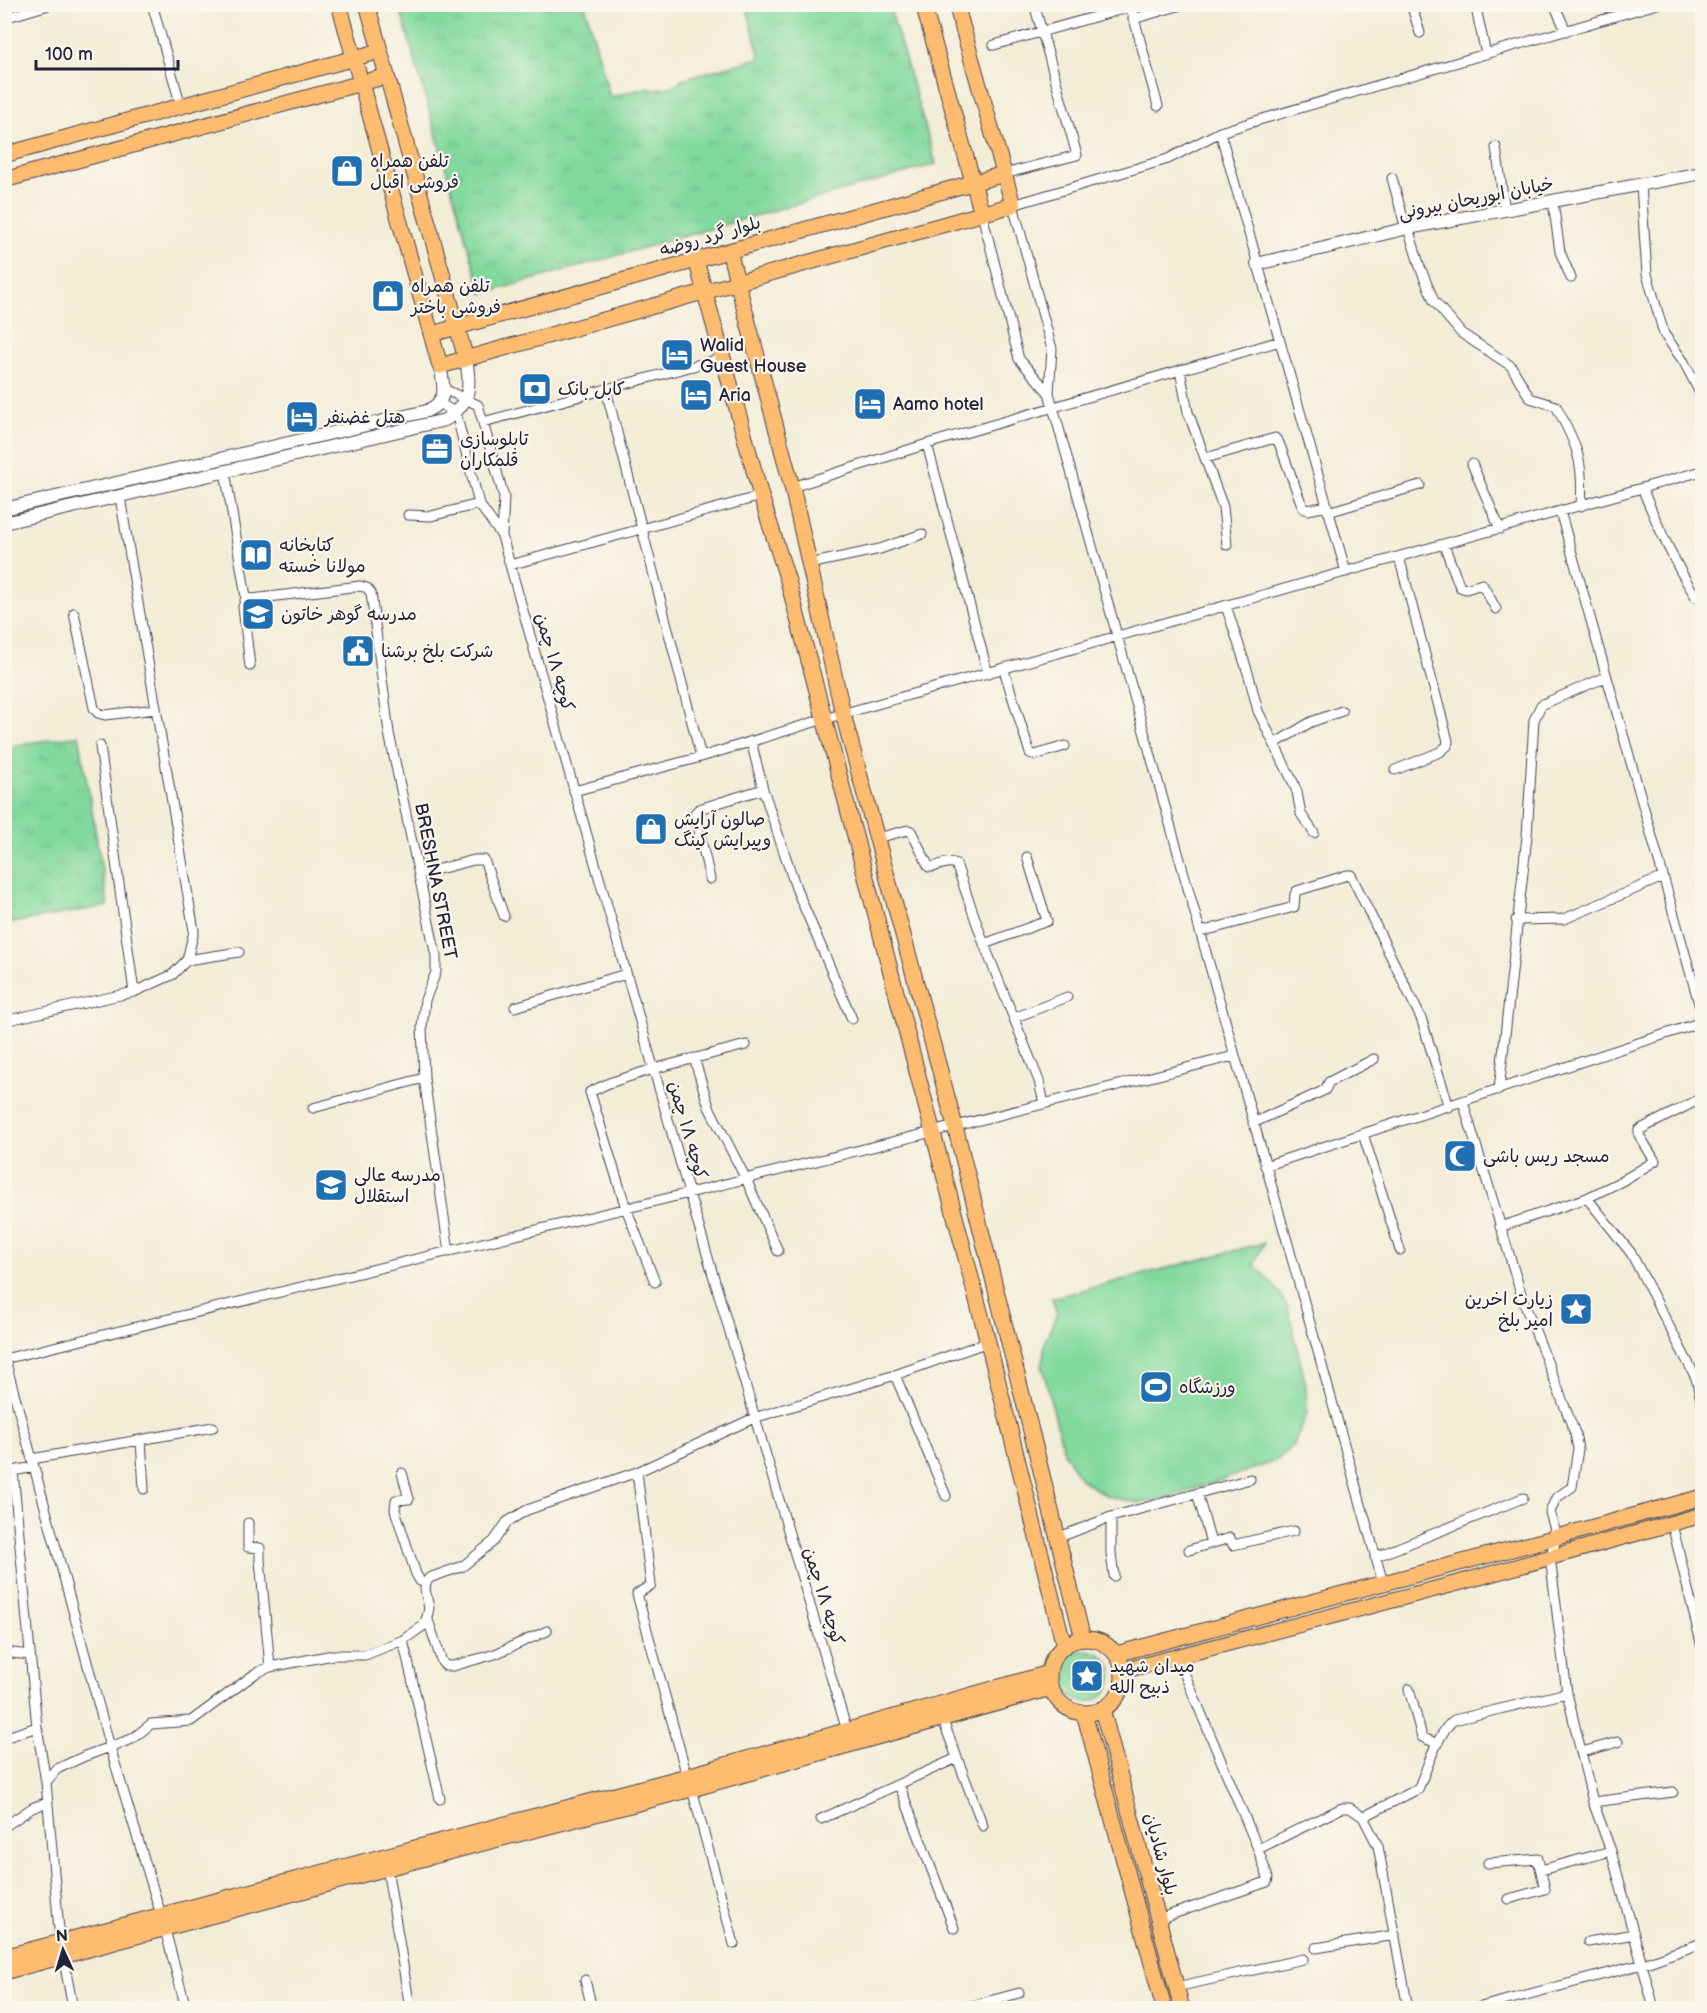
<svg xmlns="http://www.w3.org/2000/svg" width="1707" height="2013" font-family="'Balsamiq Sans','Playpen Sans Arabic',sans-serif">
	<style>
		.grass { fill: url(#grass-dots); stroke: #527e6c; stroke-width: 1.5 }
		.park { fill: url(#park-tufts); stroke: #527e6c; stroke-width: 1.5 }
		.pitch { fill: #82d99d; stroke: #527e6c; stroke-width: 1.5 }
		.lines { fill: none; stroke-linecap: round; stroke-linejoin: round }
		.minor-casing { stroke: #414052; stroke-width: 11 }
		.tertiary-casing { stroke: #414052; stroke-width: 14 }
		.primary-casing { stroke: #414052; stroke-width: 17 }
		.trunk-casing { stroke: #414052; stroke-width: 17 }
		.minor { stroke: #fff; stroke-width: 9 }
		.tertiary { stroke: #fff; stroke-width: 12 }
		.primary { stroke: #fdbc6f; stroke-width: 15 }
		.trunk { stroke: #fdbc6f; stroke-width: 15 }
		.labels { text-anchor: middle; stroke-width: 4.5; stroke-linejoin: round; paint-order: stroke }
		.poi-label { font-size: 18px; fill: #22223b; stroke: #fbf7ec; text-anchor: start }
		.street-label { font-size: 18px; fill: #22223b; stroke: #fbf7ec }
	</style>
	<defs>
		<pattern id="grass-dots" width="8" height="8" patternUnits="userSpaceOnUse" patternTransform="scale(1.5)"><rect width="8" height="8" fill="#82d99d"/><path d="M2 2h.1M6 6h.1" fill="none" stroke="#70ba88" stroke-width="1.8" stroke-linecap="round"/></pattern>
		<pattern id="park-tufts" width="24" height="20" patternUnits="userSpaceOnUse" patternTransform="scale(1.5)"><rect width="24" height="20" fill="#82d99d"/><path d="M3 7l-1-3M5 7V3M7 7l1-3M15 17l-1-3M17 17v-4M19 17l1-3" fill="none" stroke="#70ba88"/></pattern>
	</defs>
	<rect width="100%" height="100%" fill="#fbf7ec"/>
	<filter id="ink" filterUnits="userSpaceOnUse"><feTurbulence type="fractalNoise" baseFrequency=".0167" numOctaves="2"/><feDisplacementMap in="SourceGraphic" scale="12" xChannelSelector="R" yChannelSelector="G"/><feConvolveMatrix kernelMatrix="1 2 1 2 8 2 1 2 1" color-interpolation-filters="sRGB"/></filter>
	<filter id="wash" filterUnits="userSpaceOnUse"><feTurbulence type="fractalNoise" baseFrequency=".008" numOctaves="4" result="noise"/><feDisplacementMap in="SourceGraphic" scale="24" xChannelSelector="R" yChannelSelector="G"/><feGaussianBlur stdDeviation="1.35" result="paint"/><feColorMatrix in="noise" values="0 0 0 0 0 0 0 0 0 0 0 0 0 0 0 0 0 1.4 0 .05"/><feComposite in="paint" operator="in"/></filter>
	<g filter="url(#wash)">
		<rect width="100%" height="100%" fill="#f3edd7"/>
		<path class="grass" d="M1060 1676a26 26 0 1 1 52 0a26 26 0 1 1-52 0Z"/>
		<path class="park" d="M399 5H585L610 97 650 87 651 91 661 88V90L682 82 681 79 760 58 746 5H889L936 164 482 294Z
			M79 735 108 906 5 924V747Z"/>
		<path class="pitch" d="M1264 1243 1254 1264 1280 1293 1288 1308 1306 1386 1307 1412 1294 1445 1276 1461 1171 1497 1139 1503 1107 1496 1080 1479 1064 1453 1042 1365 1045 1341 1057 1314 1052 1298Z"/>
	</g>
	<g filter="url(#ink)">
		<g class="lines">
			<g class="minor-casing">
				<path id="minor" d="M152 4 181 106
					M1130 4 1158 106
					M1411 4 1420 33
					M1475 4 1486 54
					M1554 4 1566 31
					M4 18 52 4
					M1133 19 1185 4
					M994 45 1130 7
					M1220 132 1346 572
					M1496 147 1505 211
					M1004 174 1077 155 1034 4
					M1392 178 1406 229
					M1641 185 1647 274 1664 334 1684 362 1700 393
					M1553 202 1560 252 1571 278
					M982 214 1019 359 1049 393
					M1408 228 1420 267 1434 301 1461 333 1511 366 1530 398 1556 406C1577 445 1584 461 1581 506
					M1180 370 1188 412 1223 507 1227 545
					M444 389 478 405 504 497 502 536 510 565 689 1193 847 1731
					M606 390 701 757
					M439 403 456 413 479 504 502 536
					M483 422 723 358
					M927 444 988 674
					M1206 458 1275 438 1279 443 1303 508 1308 510 1327 506
					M1472 464 1500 529
					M225 471 246 597 243 607 250 666
					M792 487 927 444 1280 341
					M1642 488C1658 526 1674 563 1696 597L1702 594
					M120 497 194 931 187 960
					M1560 511 1702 1014
					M1328 512 1420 485
					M408 515 431 516 479 504
					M1444 545 1460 587 1466 589 1482 584 1496 609
					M809 564 880 549 922 534
					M510 565 761 496
					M246 597 252 599 360 586 367 588 371 593 389 733 436 956V972L425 1000 422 1027 424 1078 449 1252
					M1226 606 1249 676 1258 711 1293 782 1297 792 1301 814 1314 833
					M74 613 94 708 98 713 105 715 156 709
					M1004 670 1030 753 1035 755 1065 746
					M751 741 763 789 796 888 852 1019
					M1274 744 1311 722 1342 711
					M100 746 134 992
					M1395 770 1440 752 1447 746 1448 741 1399 557
					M574 791 701 757 824 719 1702 471
					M877 838 908 830 911 831 929 867C938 868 946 859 956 864L984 944 1039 1081 1044 1104
					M420 874 474 860H484L504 916
					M710 879 695 813 699 809 763 789
					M1516 920 1564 919 1663 877
					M1200 932 1294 907 1295 894 1297 891 1347 875H1351L1421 1018 1449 1107
					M984 944 1047 921 1027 857
					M515 1007 626 974
					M1014 1018 1067 997
					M4 1021 134 992 172 975 187 960 239 952
					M694 1058 709 1107 746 1179 778 1251
					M1499 1090 1527 836 1534 720 1541 705 1606 677
					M1463 1102 1523 1300 1575 1433 1578 1449 1572 1487 1556 1498 1550 1512 1557 1537 1550 1557 1567 1693 1593 1802 1611 1851 1654 2008
					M313 1108 424 1078
					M1253 1123 1325 1090 1329 1082 1374 1059
					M1363 1134 1400 1250
					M1265 1166 1702 1022
					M1587 1198 1622 1181 1655 1161 1639 1135V1130L1702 1098
					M1500 1227 1587 1198 1631 1253 1696 1378 1702 1404
					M655 1282 626 1208 590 1092 609 1083 653 1069 746 1045
					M4 1356 110 1747 161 1915 186 2008
					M4 1359 689 1193 1234 1056
					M895 1375 946 1496
					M141 1440 144 1489
					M32 1459 213 1427
					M34 1467 13 1471 37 1727 46 1782 60 1941 73 2008
					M637 1472 651 1585 637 1594 687 1776
					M402 1473 409 1499 396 1500 395 1510 416 1574 420 1581 426 1583
					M1197 1493 1211 1543
					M1111 1517V1554L1114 1576
					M248 1523V1547L260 1548V1560L270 1667
					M1672 1524 1702 1647
					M1057 1538 1111 1517 1250 1479
					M1189 1550 1230 1538 1233 1545 1294 1531
					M1375 1557 1523 1498
					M1383 1583 1049 393 1052 349 1013 205 1168 159 1220 132 1259 120 1657 4
					M427 1617 442 1662 446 1666H453L495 1654 547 1631
					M403 1640 440 1799
					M4 1652 30 1655
					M1178 1658 1258 1849 1342 1808H1350L1363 1817 1378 1846 1408 2008
					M1409 1689 1422 1737 1438 1744
					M942 1718 983 1826
					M4 1738 37 1727
					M1582 1752 1618 1742
					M46 1782 57 1769 85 1756 132 1739 151 1724 191 1721 256 1673 270 1667 333 1655H365L403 1640 423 1626 427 1617 429 1608 425 1589 426 1583 429 1578 463 1566 494 1541 507 1522 527 1510 637 1472 754 1418 895 1375 988 1342
					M899 1784 954 1928
					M692 1789 734 1944
					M1593 1802 1673 1792
					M1363 1817 1418 1789C1426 1772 1438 1731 1454 1720L1567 1693
					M821 1819 957 1758
					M4 1827 32 1808 48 1802
					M1488 1863 1538 1859 1545 1889 1509 1899
					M387 1868 410 2008
					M1541 1870 1611 1851
					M1158 1919 1267 1882 1268 1878 1258 1849
					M1588 1942 1634 1934
					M1316 1948 1395 1935
					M585 1980 592 2008
					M1176 1987 1303 1959
					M964 2008 1019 1993
					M1477 2008 1643 1964 1702 1943"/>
			</g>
			<g class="tertiary-casing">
				<path id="tertiary" d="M1257 264 1408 228 1702 173
					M4 509 427 411C449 400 444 387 440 366
					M4 523 445 420C471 403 471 387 466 359"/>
			</g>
			<g class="primary-casing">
				<path id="primary" d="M339 4 440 366 1013 205 956 4
					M367 4 466 359
					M923 4 982 214
					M4 155 380 51
					M4 180 387 76
					M729 251 792 487 843 714 955 1126 1083 1639
					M696 260 761 496 788 581 988 1342 1064 1646
					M432 334 1004 174
					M1102 1709 1182 2008
					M1084 1713 1164 2008"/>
			</g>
			<g class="trunk-casing">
				<path id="trunk" d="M1049 1676a37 37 0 1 1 74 0a37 37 0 1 1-74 0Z
					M1116 1654 1557 1537 1702 1497
					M1122 1671 1458 1583 1702 1515
					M4 1957 687 1776 1049 1673
					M4 1972 387 1868 692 1789 1051 1688"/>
			</g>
			<use href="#minor" class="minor"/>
			<use href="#tertiary" class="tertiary"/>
			<use href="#primary" class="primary"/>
			<use href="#trunk" class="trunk"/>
		</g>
	</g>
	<defs>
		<g id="shop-square" transform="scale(1.725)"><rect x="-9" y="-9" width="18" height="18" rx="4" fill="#1f6fb2" stroke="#fbf7ec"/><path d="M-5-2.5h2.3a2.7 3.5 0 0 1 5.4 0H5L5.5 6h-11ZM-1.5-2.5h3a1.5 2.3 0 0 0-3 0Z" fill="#fff"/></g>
		<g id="hotel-square" transform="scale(1.725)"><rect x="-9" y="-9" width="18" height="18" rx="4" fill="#1f6fb2" stroke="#fbf7ec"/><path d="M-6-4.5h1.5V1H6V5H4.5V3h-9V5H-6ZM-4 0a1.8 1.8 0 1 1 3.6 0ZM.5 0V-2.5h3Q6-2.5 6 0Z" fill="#fff"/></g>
		<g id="bank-square" transform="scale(1.725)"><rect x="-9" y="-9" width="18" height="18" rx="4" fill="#1f6fb2" stroke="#fbf7ec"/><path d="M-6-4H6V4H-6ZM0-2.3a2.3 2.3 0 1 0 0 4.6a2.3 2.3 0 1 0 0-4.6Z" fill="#fff"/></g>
		<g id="office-square" transform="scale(1.725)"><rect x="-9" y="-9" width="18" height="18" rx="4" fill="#1f6fb2" stroke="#fbf7ec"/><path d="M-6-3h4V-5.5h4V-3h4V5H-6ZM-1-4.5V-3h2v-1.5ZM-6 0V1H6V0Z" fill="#fff"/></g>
		<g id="library-square" transform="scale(1.725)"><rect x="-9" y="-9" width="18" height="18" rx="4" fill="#1f6fb2" stroke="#fbf7ec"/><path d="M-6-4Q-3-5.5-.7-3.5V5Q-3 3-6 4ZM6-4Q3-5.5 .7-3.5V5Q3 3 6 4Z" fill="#fff"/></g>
		<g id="school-square" transform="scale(1.725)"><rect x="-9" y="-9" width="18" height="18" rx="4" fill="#1f6fb2" stroke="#fbf7ec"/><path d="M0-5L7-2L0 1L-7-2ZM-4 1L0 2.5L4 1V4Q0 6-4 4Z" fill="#fff"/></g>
		<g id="civic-square" transform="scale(1.725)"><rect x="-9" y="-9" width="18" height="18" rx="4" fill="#1f6fb2" stroke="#fbf7ec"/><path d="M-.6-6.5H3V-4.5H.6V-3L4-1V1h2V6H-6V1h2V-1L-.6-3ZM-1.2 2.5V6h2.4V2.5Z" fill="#fff"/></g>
		<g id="mosque-square" transform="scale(1.725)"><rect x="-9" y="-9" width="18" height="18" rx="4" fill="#1f6fb2" stroke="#fbf7ec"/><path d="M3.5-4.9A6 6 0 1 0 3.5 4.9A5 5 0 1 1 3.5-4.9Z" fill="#fff"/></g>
		<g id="sight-square" transform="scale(1.725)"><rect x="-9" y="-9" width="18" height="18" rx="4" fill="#1f6fb2" stroke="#fbf7ec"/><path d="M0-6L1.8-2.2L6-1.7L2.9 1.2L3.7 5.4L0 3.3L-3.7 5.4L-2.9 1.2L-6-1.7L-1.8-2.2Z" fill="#fff"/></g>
		<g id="stadium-square" transform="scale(1.725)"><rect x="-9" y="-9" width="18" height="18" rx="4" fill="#1f6fb2" stroke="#fbf7ec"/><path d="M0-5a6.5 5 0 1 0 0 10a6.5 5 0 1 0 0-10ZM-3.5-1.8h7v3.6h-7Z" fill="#fff"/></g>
	</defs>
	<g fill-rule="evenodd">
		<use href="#shop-square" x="347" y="171"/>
		<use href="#shop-square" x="388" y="296"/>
		<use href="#hotel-square" x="677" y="355"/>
		<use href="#bank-square" x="535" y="389"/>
		<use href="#hotel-square" x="696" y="395"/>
		<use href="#hotel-square" x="870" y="404"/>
		<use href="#hotel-square" x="302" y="417"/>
		<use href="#office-square" x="437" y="449"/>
		<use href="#library-square" x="256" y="555"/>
		<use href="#school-square" x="258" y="614"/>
		<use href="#civic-square" x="358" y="651"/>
		<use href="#shop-square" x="651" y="829"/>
		<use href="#mosque-square" x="1460" y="1156"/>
		<use href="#school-square" x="331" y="1185"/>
		<use href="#sight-square" x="1576" y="1309"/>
		<use href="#stadium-square" x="1156" y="1387"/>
		<use href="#sight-square" x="1087" y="1676"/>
	</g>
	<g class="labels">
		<g class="poi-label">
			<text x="370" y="167">تلفن همراه<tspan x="370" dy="21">فروشی اقبال</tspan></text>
			<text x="411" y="292">تلفن همراه<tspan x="411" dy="21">فروشی باختر</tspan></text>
			<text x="700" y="351">Walid<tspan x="700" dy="21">Guest House</tspan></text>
			<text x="558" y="395">کابل بانک</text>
			<text x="719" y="401">Aria</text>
			<text x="893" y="410">Aamo hotel</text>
			<text x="325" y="423">هتل غضنفر</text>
			<text x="460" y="445">تابلوسازی<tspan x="460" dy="21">قلمکاران</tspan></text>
			<text x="279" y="551">کتابخانه<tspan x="279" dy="21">مولانا خسته</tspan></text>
			<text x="281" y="620">مدرسه گوهر خاتون</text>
			<text x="381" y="657">شرکت بلخ برشنا</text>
			<text x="674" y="825">صالون آرایش<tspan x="674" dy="21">وپیرایش کینگ</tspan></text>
			<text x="1483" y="1162">مسجد ریس باشی</text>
			<text x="354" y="1181">مدرسه عالی<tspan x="354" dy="21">استقلال</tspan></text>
			<text x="1553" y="1305" text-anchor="end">زیارت اخرین<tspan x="1553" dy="21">امیر بلخ</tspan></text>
			<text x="1179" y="1393">ورزشگاه</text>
			<text x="1110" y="1672">میدان شهید<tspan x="1110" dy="21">ذبیح الله</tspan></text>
		</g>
		<g class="street-label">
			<text transform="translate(1476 198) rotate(-11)" y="6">خیابان ابوریحان بیرونی</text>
			<text transform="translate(710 236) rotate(-16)" y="6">بلوار گرد روضه</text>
			<text transform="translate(555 662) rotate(74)" y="6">كوچه ١٨ چمن</text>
			<text transform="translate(436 881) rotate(79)" y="6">BRESHNA STREET</text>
			<text transform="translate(688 1130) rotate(74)" y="6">كوچه ١٨ چمن</text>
			<text transform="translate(824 1596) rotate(73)" y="6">كوچه ١٨ چمن</text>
			<text transform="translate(1161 1854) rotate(75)" y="6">بلوار شادیان</text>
		</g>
	</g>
	<rect width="1707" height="2013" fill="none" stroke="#fbf7ec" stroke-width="24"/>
	<g transform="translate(63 1950) rotate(356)" stroke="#fbf7ec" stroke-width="4.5" paint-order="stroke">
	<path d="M0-4.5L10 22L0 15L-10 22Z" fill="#22223b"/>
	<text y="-9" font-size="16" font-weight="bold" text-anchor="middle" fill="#22223b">N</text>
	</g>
	<path d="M36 60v9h142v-9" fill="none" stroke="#22223b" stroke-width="3"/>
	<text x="45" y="60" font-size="18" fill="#22223b" stroke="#fbf7ec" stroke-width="4.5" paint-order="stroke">100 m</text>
</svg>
